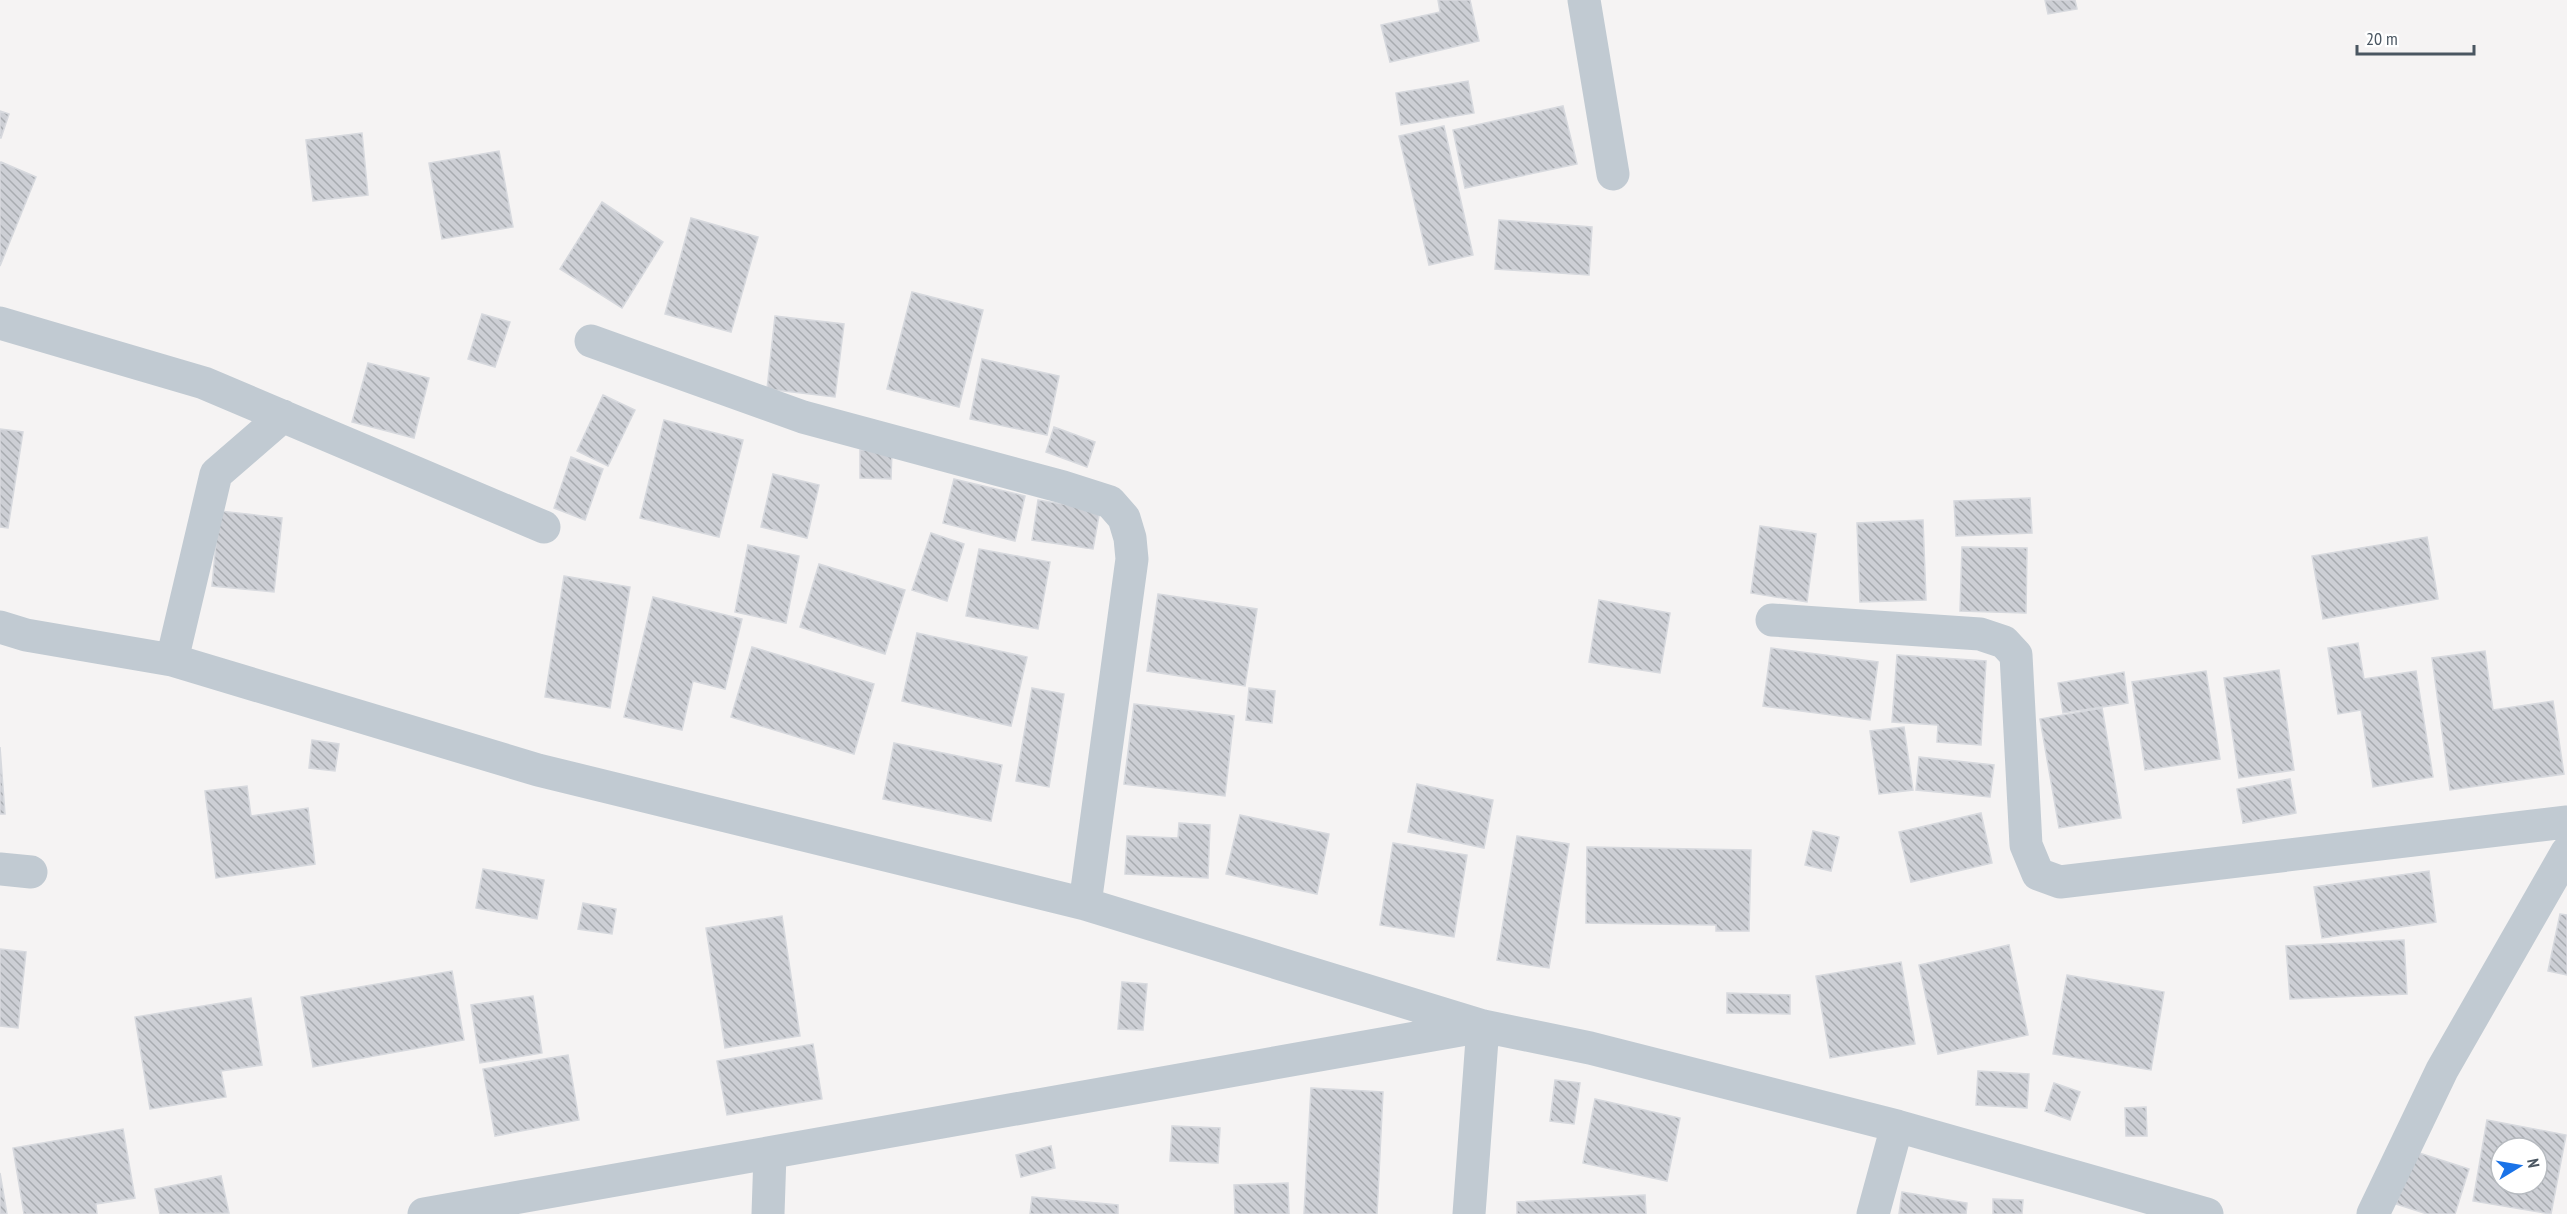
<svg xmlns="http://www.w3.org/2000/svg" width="2567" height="1214" font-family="'PT Sans Narrow',sans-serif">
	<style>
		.building { fill: url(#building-back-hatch); stroke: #d7d9de; stroke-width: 1.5; fill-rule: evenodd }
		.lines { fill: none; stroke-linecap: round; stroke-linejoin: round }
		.minor { stroke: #c1cad2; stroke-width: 33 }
	</style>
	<defs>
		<pattern id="building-back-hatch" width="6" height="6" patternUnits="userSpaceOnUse" patternTransform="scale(1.5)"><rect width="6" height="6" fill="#cdcfd5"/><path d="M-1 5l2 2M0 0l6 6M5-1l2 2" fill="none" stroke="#a8abb0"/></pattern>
	</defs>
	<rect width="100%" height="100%" fill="#f5f3f3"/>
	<path class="building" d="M1438 0H1470L1479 41 1390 62 1381 25 1440 12Z
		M2045 0H2075L2077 9 2048 14Z
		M1468 81 1474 113 1401 125 1396 93Z
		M1563 106 1577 164 1465 188 1453 130Z
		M0 111 9 114 1 138H0Z
		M1444 126 1473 255 1429 265 1399 136Z
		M362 133 368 195 313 201 306 140Z
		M499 151 513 227 442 239 429 163Z
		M1 162 36 177 0 266V164Z
		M602 202 663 242 622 308 560 269Z
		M691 218 758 237 731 332 665 314Z
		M1499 220 1592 227 1589 275 1495 269Z
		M912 292 983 310 959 407 887 389Z
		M482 314 510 322 495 367 468 359Z
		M775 316 844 324 835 397 767 389Z
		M982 359 1059 376 1047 435 970 419Z
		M368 363 429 378 414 438 352 422Z
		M603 395 635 410 608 466 577 451Z
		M664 420 743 440 719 537 640 518Z
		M1054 427 1095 442 1087 467 1046 452Z
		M0 429 23 432 8 528 0 527Z
		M860 450H892L891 479 860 478Z
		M571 457 603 469 585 520 554 508Z
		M773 474 819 485 807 538 761 527Z
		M954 479 1025 496 1015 541 943 523Z
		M2030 498 2032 533 1956 536 1954 501Z
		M1038 500 1100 510 1093 549 1032 540Z
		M219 511 282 518 274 592 212 586Z
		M1923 520 1926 600 1860 602 1857 523Z
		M1760 526 1816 534 1807 602 1751 593Z
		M931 533 964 544 947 601 912 590Z
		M2427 537 2438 599 2323 619 2312 556Z
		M748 545 799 556 786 623 735 612Z
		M1962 547 2027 548 2026 613 1960 611Z
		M979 549 1050 562 1038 629 966 616Z
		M819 564 905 590 885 654 800 627Z
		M564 576 630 587 610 708 545 697Z
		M1158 594 1257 609 1245 686 1147 671Z
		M653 597 742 619 725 689 693 681 682 730 624 717Z
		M1599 600 1670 613 1660 673 1589 662Z
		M917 633 1027 657 1011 726 902 701Z
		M2358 643 2364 679 2416 671 2433 777 2373 787 2361 710 2338 714 2328 648Z
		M752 647 874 684 854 754 731 717Z
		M1771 648 1878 662 1870 720 1763 706Z
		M2485 651 2493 710 2553 701 2564 774 2450 790 2432 658Z
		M1897 655 1986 661 1981 745 1937 742 1938 725 1892 722Z
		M2279 670 2294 770 2239 778 2224 678Z
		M2206 671 2220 759 2145 770 2132 682Z
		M2124 672 2128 703 2063 713 2058 683Z
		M1032 688 1064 694 1049 787 1016 781Z
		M1249 688 1275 691 1272 723 1246 720Z
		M1134 704 1234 716 1225 796 1124 784Z
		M2102 708 2121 818 2059 828 2040 719Z
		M1904 727 1913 790 1879 794 1870 731Z
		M312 740 339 744 335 771 309 768Z
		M894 743 1002 765 991 821 883 799Z
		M0 747 5 814H0Z
		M1919 757 1994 765 1990 797 1916 790Z
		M2290 779 2296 813 2243 823 2237 789Z
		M1417 784 1493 800 1484 848 1408 832Z
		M247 786 251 816 308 808 315 864 216 878 205 791Z
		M1981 813 1992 863 1911 882 1899 832Z
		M1240 815 1329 834 1317 894 1226 874Z
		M1179 823 1210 825 1208 878 1125 874 1127 836 1178 838Z
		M1813 831 1839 837 1831 871 1805 865Z
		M1517 836 1569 844 1549 968 1497 960Z
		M1393 843 1467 855 1454 937 1380 925Z
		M1587 847 1751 850 1749 931H1716V925L1586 923Z
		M483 869 544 880 537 919 476 908Z
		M2429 871 2436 922 2322 938 2314 887Z
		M583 903 616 909 612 934 578 929Z
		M2560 914 2567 915V975L2548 971Z
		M782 916 800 1036 725 1048 706 928Z
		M2404 940 2407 994 2290 999 2286 946Z
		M2009 945 2028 1035 1938 1054 1919 965Z
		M0 949 26 952 18 1028 0 1026Z
		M1901 962 1915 1044 1830 1058 1816 976Z
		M452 971 464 1040 313 1067 301 997Z
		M2067 975 2164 992 2151 1070 2053 1054Z
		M1122 982 1147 984 1143 1030 1118 1029Z
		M1727 993 1790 995V1014L1727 1013Z
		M533 996 542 1053 480 1063 471 1005Z
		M251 998 262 1065 221 1071 226 1097 150 1109 135 1017Z
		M813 1044 822 1099 727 1115 717 1061Z
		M568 1055 579 1120 495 1136 483 1069Z
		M1978 1071 2029 1074 2027 1108 1976 1105Z
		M1555 1080 1580 1083 1574 1124 1550 1121Z
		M2054 1083 2080 1092 2070 1120 2045 1111Z
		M1311 1088 1383 1092 1377 1214H1304Z
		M1595 1099 1680 1118 1667 1181 1583 1163Z
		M2146 1107 2147 1136H2126L2125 1108Z
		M2487 1120 2566 1135 2551 1214 2473 1201ZM2501 1148H2537V1184H2501Z
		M1172 1126 1220 1128 1218 1163 1170 1161Z
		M123 1129 135 1198 96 1204 97 1214H24L13 1148Z
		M1051 1146 1055 1168 1021 1177 1016 1155Z
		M2413 1151 2469 1169 2455 1214H2427L2396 1204Z
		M0 1173 7 1214H0Z
		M221 1176 229 1213 160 1214 155 1189Z
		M1288 1183 1289 1214H1235L1234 1185Z
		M1902 1192 1967 1203 1966 1214H1899Z
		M1645 1195 1646 1214H1517V1202Z
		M1032 1197 1118 1205V1214H1030Z
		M1993 1199 2023 1200 2022 1214H1993Z"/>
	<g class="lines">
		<path class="minor" d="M1584 0 1613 174
			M0 323 204 383 544 527
			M591 341 803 417 1063 487 1110 502 1124 518 1130 538 1132 559 1085 904
			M1772 620 1980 634 2004 642 2016 655 2026 845 2038 874 2060 882 2567 822
			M0 627 26 635 172 660 538 770 1085 904 1483 1026 1590 1048 1897 1126 2207 1214
			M172 660 216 474 283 416
			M0 869 31 872
			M424 1214 1483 1026 1469 1214
			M768 1214 770 1154
			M1873 1214 1897 1126
			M2373 1214 2442 1070 2567 852"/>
	</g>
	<g transform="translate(2519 1166) rotate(79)"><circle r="28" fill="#ffffff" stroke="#b7bbc0" stroke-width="1.5"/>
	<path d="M0-4.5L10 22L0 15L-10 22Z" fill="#1a73e8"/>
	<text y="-9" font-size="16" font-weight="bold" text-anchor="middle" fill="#4a5661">N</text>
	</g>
	<path d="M2357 45v9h117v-9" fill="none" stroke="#4a5661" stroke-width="3"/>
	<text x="2366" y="45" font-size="18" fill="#4a5661" stroke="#ffffff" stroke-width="4.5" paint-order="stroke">20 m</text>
</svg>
